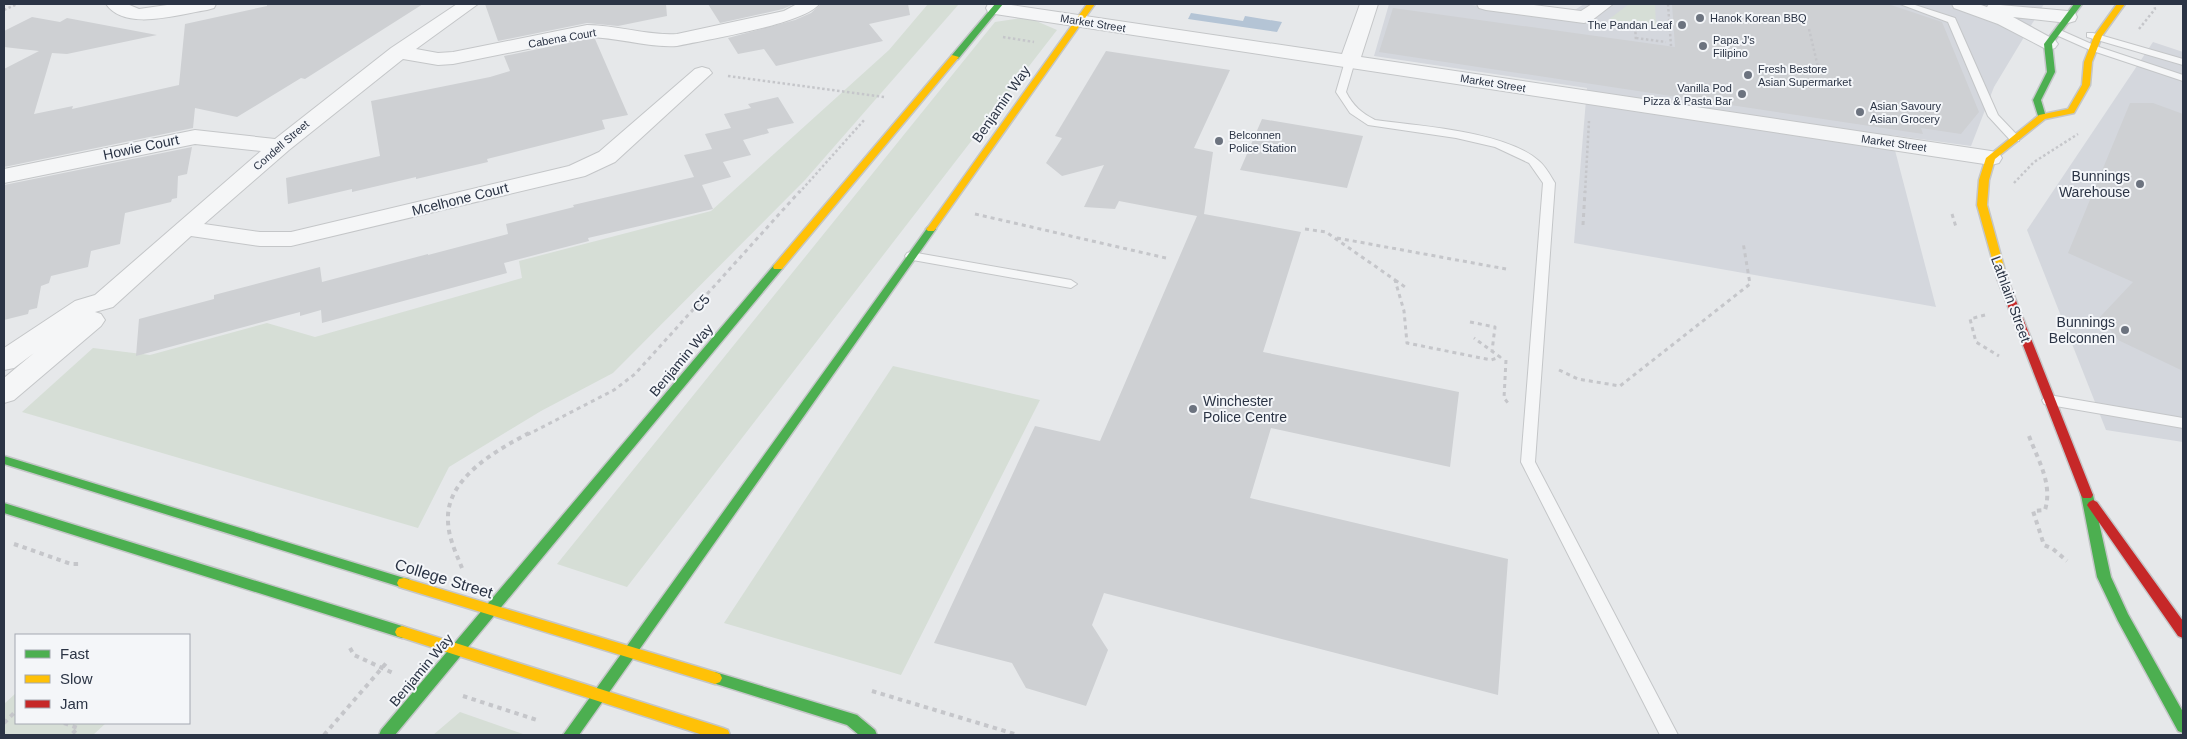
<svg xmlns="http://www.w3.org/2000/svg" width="2187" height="739" font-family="Arial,sans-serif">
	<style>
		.built { fill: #d4d7dd }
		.green { fill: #d6ded6 }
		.water { fill: #b4c4d5 }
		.building { fill: #ced0d3 }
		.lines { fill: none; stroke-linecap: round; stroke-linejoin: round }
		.lane-casing { stroke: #c4c6c8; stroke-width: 2 }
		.street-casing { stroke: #c4c6c8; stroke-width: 2 }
		.fast-casing { stroke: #c4c6c8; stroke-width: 3 }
		.slow-casing { stroke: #c4c6c8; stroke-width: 3 }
		.jam-casing { stroke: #c4c6c8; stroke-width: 3 }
		.path-far2 { stroke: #c5c6ca; stroke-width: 2.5; stroke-dasharray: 2.5 2.5; stroke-linecap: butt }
		.path-far1 { stroke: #c5c6ca; stroke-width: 3; stroke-dasharray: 4 4; stroke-linecap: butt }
		.path { stroke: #c5c6ca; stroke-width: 4; stroke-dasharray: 4.5 4.5; stroke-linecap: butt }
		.lane { fill: #f5f6f7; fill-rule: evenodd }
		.street { fill: #f5f6f7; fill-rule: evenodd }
		.fast { fill: #4caf50; fill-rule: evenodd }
		.slow { fill: #ffc107; fill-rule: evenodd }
		.jam { fill: #c62828; fill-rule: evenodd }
		.poi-dot { fill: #6c737f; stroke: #f4f6f9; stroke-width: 2 }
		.labels { text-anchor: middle; stroke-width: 4; stroke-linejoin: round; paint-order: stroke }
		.far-poi-label { font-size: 11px; fill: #2b3445; stroke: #f4f6f9; text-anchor: start }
		.far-street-label { font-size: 11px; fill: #2b3445; stroke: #f4f6f9 }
		.street-label { font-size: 14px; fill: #2b3445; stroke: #f4f6f9 }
		.poi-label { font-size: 14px; fill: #2b3445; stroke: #f4f6f9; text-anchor: end }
		.near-street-label { font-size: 16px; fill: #2b3445; stroke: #f4f6f9 }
	</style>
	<rect width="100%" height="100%" fill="#e6e8ea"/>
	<path class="built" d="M1389 4H1464L1564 17 1584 4H2044L1994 87 1971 146 1891 135 1936 307 1574 243 1587 88 1374 56Z
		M2153 42 2183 52V442L2106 430 2027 230Z"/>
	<path class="green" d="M928 4H959L805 180 613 373 541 411 449 467 418 528 22 412 93 348 150 355 267 323 315 337 522 278 519 261 711 211 889 50Z
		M1629 4H1655L1656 27 1608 20Z
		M1027 17 1057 30 627 587 557 564 995 22Z
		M893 366 1040 400 901 675 724 623Z
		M16 693V723H106L93 735H4V704Z
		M460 712 523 734V735H433Z"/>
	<path class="water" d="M1191 13 1243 21 1245 16 1282 22 1277 32 1188 19Z"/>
	<path class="building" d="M267 4H423L305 79 301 78 237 117 195 108 193 128 4 167V69L39 51 4 47V31L32 17 60 22 67 18 157 35 67 54 52 53 34 114 73 106 72 109 179 85 185 24 267 6Z
		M485 4H666L667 16 618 26 587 23 498 41Z
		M708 4H794L783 9 720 23Z
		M821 4H908L910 15 869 24 883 41 776 66 764 49 738 54 728 38 795 20 811 13Z
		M1672 4H1888L1942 22 1979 112 1961 134 1921 128 1923 134 1379 52 1393 8 1675 47Z
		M587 39H595L628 115 602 120 605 129 487 159 488 162 416 179V177L352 192V189L288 204 286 178 380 156 371 101 490 77 510 71 504 56Z
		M1106 51 1230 70 1194 148 1213 152 1204 214 1301 232 1263 352 1459 392 1450 467 1271 428 1250 498 1508 559 1498 695 1104 593 1092 625 1108 650 1086 706 1026 688 1012 663 934 643 1035 426 1100 441 1197 216 1119 201 1115 209 1084 207 1104 165 1062 176 1046 163 1062 138 1055 136Z
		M778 97 794 123 767 129 769 133 743 140 751 155 723 162 731 177 702 185 713 209 588 238 589 241 504 263 507 273 322 323 321 310 300 316V312L136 356 139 319 214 299V295L320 267 322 282 428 254V255L508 234 506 224 574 207 573 205 694 177 684 155 712 149 705 134 731 128 724 114 751 108 748 104Z
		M2130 103H2153L2183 114V371L2118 340 2100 317 2133 282 2068 253Z
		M1262 119 1363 136 1347 188 1240 170Z
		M192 147 187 174 178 176 177 198 172 199 171 202 125 213 120 244 91 251 88 267 51 276 49 283 41 286 37 308 29 310 28 314 4 320V185Z"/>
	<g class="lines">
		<g class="lane-casing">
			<path id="lane" d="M1900 4H1912L1955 18 1998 115 2019 137V141H2011L1988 116 1948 22Z
				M2054 30H2060L2096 46 2183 75V81L2090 50 2054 34Z
				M2087 33H2093L2183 59V65L2087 37Z
				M1350 58 1355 61 1346 92C1353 106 1362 113 1375 120 1418 126 1506 131 1539 161 1546 167 1550 175 1555 183L1535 462 1678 735H1660L1521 462 1543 183 1529 163 1495 147 1456 138 1368 125 1350 113 1336 92 1345 61Z
				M911 252 1071 280 1077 284 1071 288 907 259 905 256 907 253Z
				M2049 395 2183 418V428L2044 404 2042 400Z"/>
		</g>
		<g class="street-casing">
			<path id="street" d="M106 4H127L139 9 174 4H216L214 8 207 10C179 14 125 32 106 4Z
				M457 4H478L416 49 438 53 453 52 587 25C618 25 647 36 677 34L784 11 797 4H819C805 24 705 40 677 46 647 48 618 37 587 37L453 64 438 65 403 59 289 150 204 224 260 232H291L569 166 599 152 695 69 702 67 709 69 712 73 615 162 585 176 291 246H260L191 236 113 307 95 312 101 314 105 320 101 326 14 400 4 403V378L34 353 14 368 4 370V348L75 301 95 295 261 151 195 144 4 183V169L195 130 275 139 391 48Z
				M988 4H1004L1342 54 1360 4H1378L1361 57 1991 151 1999 153 2002 158 1999 163 1991 165 995 14 988 12 986 8Z
				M1477 4H1526L1581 11 1592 4H1613L1591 21 1584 23 1486 10 1479 8Z
				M1952 4H1978L1987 7 1989 4 2068 11 2075 13 2077 17 2075 21 2068 23 2013 17 2055 40 2058 44 2055 48 2048 50 1998 24 1954 8Z"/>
		</g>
		<g class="fast-casing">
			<path id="fast" d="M995 4H1003L958 59H952V55Z
				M2074 4H2082L2052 44 2055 72 2041 100 2046 117 2042 120 2039 119 2033 100 2047 72 2044 44Z
				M931 226 936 229 579 735H563L928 227Z
				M778 264 783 267 782 269 395 735H379L381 730 774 265Z
				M4 456 404 578 409 579 411 583 409 587 404 588 4 464Z
				M2087 490 2091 492 2093 495 2111 577 2128 614 2183 712V733L2178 731 2118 621 2097 577 2081 495 2083 492Z
				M4 503 402 626 407 628 409 632 407 636 402 638 4 513Z
				M715 672 857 715 875 730 877 735H859L847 725 710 682 708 678 710 674Z"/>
		</g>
		<g class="slow-casing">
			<path id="slow" d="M1087 4H1095L934 231H928L926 229 928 227Z
				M2117 4H2125L2102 36 2092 62 2090 85 2074 113 2045 119 1995 159 1989 180 1987 205 2007 278 2006 280H1998L1977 205 1979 180 1986 158 2039 115 2068 109 2082 85 2084 62 2094 36Z
				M952 55 959 57 782 269H774L773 267 774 265Z
				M404 578 715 672 720 674 722 678 720 682 715 684 399 587 397 583 399 579Z
				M402 626 723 728 728 730 730 735H703L397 636 395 632 397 628Z"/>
		</g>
		<g class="jam-casing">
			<path id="jam" d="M2002 275 2007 278 2093 495 2091 498H2083L2081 495 1997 278Z
				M2093 500 2097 502 2183 621V638L2178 636 2089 508 2087 505 2089 502Z"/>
		</g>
		<path class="path-far2" d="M1668 4 1671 46
			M4 10 17 4
			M1616 23 1635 26 1636 41
			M1809 29 1818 67
			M2139 29 2155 9 2154 4
			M1003 37 1034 42
			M1636 38 1666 42
			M728 76 884 97
			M2014 183 2034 162 2078 134
			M799 193 865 119
			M1585 193 1589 121"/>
		<path class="path-far1" d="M975 214 1166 258
			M1952 214 1956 227
			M1583 225 1585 191
			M1305 229 1326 232 1395 280 1404 311 1407 343 1491 360 1500 357 1474 338
			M1337 238 1506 269
			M1395 280 1405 287
			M1985 315 1970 319 1976 342 1999 356
			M1470 322 1495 327 1492 351
			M1506 360 1504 398 1508 403
			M1559 370 1578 379 1620 386 1750 284 1743 242
			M527 435 614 390 635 374 800 191"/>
		<path class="path" d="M2029 436C2038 460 2053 484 2045 510L2033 511 2044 545 2053 549 2067 561
			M14 544 71 564H79
			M462 568C456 553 448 537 448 520 446 478 497 450 529 433
			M350 648 354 655 393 673
			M872 691 1018 735
			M463 696 540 721
			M4 723 16 711
			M64 723 78 728 71 735
			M324 735 388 661"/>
		<use href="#lane" class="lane"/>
		<use href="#street" class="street"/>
		<use href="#fast" class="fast"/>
		<use href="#slow" class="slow"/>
		<use href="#jam" class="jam"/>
	</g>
	<g class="poi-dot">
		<circle cx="1700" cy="18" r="5"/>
		<circle cx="1682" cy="25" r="5"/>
		<circle cx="1703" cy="46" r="5"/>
		<circle cx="1748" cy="75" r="5"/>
		<circle cx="1742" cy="94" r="5"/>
		<circle cx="1860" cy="112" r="5"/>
		<circle cx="1219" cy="141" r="5"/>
		<circle cx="2140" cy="184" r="5"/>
		<circle cx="2125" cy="330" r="5"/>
		<circle cx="1193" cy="409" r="5"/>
	</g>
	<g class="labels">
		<g class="far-poi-label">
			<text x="1710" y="22">Hanok Korean BBQ</text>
			<text x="1672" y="29" text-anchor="end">The Pandan Leaf</text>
			<text x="1713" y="44">Papa J's<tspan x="1713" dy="13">Filipino</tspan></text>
			<text x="1758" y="73">Fresh Bestore<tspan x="1758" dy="13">Asian Supermarket</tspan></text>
			<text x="1732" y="92" text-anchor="end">Vanilla Pod<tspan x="1732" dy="13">Pizza &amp; Pasta Bar</tspan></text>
			<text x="1870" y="110">Asian Savoury<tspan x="1870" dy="13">Asian Grocery</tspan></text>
			<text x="1229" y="139">Belconnen<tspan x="1229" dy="13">Police Station</tspan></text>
		</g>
		<g class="far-street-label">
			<text transform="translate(1093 23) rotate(9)" y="4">Market Street</text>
			<text transform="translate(562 38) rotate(-10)" y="4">Cabena Court</text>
			<text transform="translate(1493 83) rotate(9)" y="4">Market Street</text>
			<text transform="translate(1894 143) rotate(8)" y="4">Market Street</text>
			<text transform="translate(281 145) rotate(-41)" y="4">Condell Street</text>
		</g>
		<g class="street-label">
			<text transform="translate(1001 104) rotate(-55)" y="5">Benjamin Way</text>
			<text transform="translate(141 147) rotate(-12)" y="5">Howie Court</text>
			<text transform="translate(460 199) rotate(-14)" y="5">Mcelhone Court</text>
			<text transform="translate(2011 299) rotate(70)" y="5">Lathlain Street</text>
			<text transform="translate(701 303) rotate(-48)" y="5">C5</text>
			<text transform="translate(681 360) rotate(-50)" y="5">Benjamin Way</text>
			<text transform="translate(421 670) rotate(-50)" y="5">Benjamin Way</text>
		</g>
		<g class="poi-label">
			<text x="2130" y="181">Bunnings<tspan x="2130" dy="16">Warehouse</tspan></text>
			<text x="2115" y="327">Bunnings<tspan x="2115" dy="16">Belconnen</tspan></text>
			<text x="1203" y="406" text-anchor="start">Winchester<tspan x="1203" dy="16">Police Centre</tspan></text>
		</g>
		<g class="near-street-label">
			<text transform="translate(444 578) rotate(17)" y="6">College Street</text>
		</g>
	</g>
	<rect width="2187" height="739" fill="none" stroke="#2b3445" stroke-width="10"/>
	<rect x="15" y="634" width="175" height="90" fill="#f4f6f9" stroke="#a4a8b1"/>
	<rect x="25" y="650" width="25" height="8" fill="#4caf50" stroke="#a4a8b1"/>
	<text x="60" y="659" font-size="15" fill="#2b3445">Fast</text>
	<rect x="25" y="675" width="25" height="8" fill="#ffc107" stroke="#a4a8b1"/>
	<text x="60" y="684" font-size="15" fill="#2b3445">Slow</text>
	<rect x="25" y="700" width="25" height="8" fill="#c62828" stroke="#a4a8b1"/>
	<text x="60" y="709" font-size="15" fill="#2b3445">Jam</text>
</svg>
